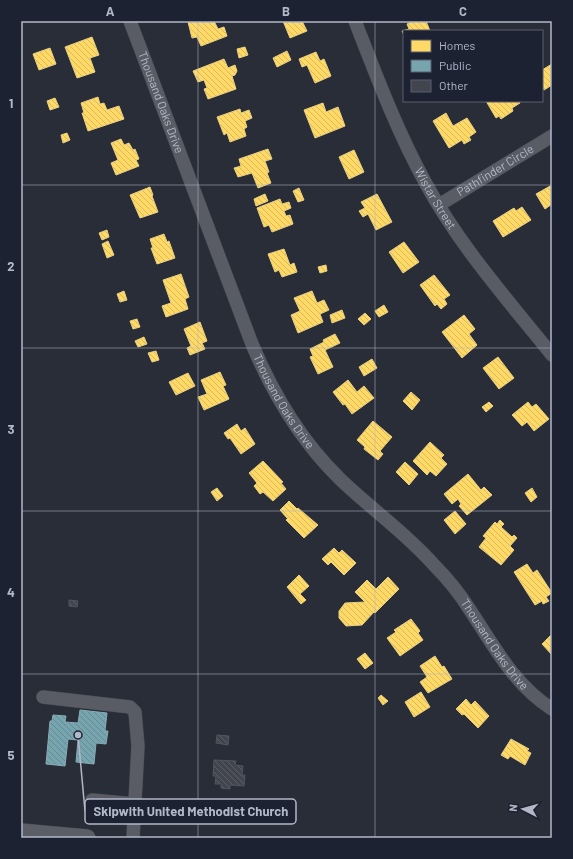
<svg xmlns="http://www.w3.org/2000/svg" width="573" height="859" font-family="Barlow,sans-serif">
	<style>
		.homes { fill: url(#homes-back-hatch); stroke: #e8cf83 }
		.public { fill: url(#public-back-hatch); stroke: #88abb6 }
		.building { fill: url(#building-back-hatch); stroke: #51555f }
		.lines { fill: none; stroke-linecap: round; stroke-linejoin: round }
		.minor-casing { stroke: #454850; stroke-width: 14 }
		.major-casing { stroke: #464a54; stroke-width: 18 }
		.minor { stroke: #595c65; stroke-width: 13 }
		.major { stroke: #5b5e67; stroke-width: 17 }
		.grid { fill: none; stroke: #b2b8c8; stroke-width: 1; stroke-opacity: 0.55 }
		.labels { text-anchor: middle; stroke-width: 4; stroke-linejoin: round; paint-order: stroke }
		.street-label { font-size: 12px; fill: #b2b8c8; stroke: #1c2232 }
		.leader { fill: none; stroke: #b2b8c8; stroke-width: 1.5 }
		.callout-dot { fill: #b2b8c8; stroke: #1c2232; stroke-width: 1.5 }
		.callout { fill: #1c2232; stroke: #b2b8c8; stroke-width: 1.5 }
		.callout-label { font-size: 13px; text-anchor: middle; font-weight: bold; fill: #b2b8c8 }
		.neatline { fill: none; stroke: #b2b8c8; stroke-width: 1.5 }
		.grid-label { font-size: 13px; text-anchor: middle; font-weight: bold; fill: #b2b8c8 }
	</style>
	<defs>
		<pattern id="homes-back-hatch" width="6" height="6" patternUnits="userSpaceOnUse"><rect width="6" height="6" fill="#ffd966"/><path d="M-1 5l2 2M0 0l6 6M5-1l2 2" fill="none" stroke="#d7b95e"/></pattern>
		<pattern id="public-back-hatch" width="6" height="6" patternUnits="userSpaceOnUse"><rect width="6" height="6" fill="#76a5af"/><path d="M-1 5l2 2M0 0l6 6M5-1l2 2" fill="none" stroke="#668a92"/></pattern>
		<pattern id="building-back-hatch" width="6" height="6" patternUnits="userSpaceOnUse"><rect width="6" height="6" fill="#42454e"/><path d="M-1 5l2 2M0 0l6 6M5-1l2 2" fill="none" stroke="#5b5e66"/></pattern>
	</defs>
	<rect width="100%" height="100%" fill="#292d37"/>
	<path class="homes" d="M192 21H214L218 29 224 27 227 36 201 46 197 37 192 38 188 22Z
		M283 21H302L307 31 290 38Z
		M414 21H426L430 31H404V35L402 31 409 29 407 24Z
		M92 37 99 55 90 58 95 72 77 78 65 47Z
		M245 47 248 55 239 58 237 49Z
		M50 48 56 64 39 70 33 54Z
		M287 51 291 60 277 67 273 58Z
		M316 52 320 61 324 59 331 76 315 83 307 65 302 67 299 59Z
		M224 59 228 68 235 65 237 71 235 75 232 76 236 89 208 99 204 89 207 88 204 80 198 82 193 71Z
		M552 64V85L544 90 542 86V70Z
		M98 97 100 104 104 103 107 110 119 106 124 119 88 131 82 113H84L81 103Z
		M55 98 59 107 50 110 47 101Z
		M486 101H519L520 103 512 108 513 111 501 119 499 116 496 118Z
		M323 103 326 112 338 107 345 126 315 138 304 110Z
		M240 109 241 113 249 110 252 118 245 121 247 127 244 129 246 136 230 142 227 133 224 135 217 117Z
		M446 113 453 126 467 118 476 132 469 137 471 140 464 144 462 140 449 148 433 121Z
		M67 133 70 140 63 143 61 135Z
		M121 139 124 145 129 143 133 150 135 149 139 159 136 160 139 166 116 175 111 163 118 160 111 143Z
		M268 149 272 159 265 161 269 172 267 173 271 183 258 188 252 173 238 177 234 168 241 166 239 159Z
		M354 150 364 172 349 179 339 157Z
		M552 185V204L545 209 536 194Z
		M150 187 153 195 152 196 158 212 140 218 130 195Z
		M299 188 304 200 298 202 293 191Z
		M265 194 268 201 256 206 254 199Z
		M377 194 392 222 376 230 368 214 363 217 359 211 365 208 361 202Z
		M280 199 282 204 289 202 291 208 284 211 286 216 290 215 293 224 272 232 269 225 264 227 257 208Z
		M522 207 531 220 503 237 493 221 514 208 516 211Z
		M107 230 109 237 102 240 99 233Z
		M164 234 167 242 169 241 175 258 157 264 151 248H153L150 239Z
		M108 241 114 255 107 258 102 244Z
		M404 242 419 262 403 273 389 252Z
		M284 249 290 265 294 263 297 272 282 277 279 270 275 272 268 254Z
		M326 265 327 271 320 273 318 267Z
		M181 274 189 297 185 299 188 309 166 317 162 306 171 303 163 280Z
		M434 275 450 295 444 299 447 304 441 309 437 304 435 306 420 285Z
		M124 291 127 300 120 302 117 294Z
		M312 291 317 303 324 300 329 310 320 314 323 322 298 333 291 315 300 311 294 298Z
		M384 305 388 312 379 317 375 311Z
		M342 310 345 318 332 323 330 315Z
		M365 313 371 319 364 325 358 319Z
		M464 315 475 329 469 334 477 345 462 358 442 332Z
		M137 319 140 327 133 329 130 321Z
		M200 322 207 341 202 343 205 349 190 355 187 348 191 346 184 329Z
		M335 334 340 343 325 350 333 367 318 374 310 357 313 356 310 349 324 342 323 340Z
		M144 337 147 344 138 347 135 341Z
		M156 351 159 360 152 362 148 353Z
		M498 357 514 378 499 389 483 368Z
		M372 359 377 368 364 376 359 367Z
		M220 372 226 385 223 386 229 399 204 410 198 397 207 394 201 380Z
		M188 373 195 386 176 395 169 382Z
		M348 380 357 392 364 386 374 398 352 414 345 404 343 405 333 392Z
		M411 392 420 400 412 410 403 401Z
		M489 402 493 406 486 412 482 407Z
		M528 402 532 407 536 404 549 419 534 431 527 422 522 426 512 415Z
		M373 421 392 437 380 451 383 454 378 460 364 449 365 447 357 440Z
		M237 424 241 431 245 428 255 444 241 454 230 438 228 439 224 433Z
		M430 442 444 455 441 458 447 464 436 476 430 471 427 475 413 461Z
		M263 461 283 482 281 483 286 489 273 501 263 492 260 494 254 486 257 483 249 473Z
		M405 462 418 474 409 485 396 472Z
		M468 474 481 490 484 487 492 495 467 515 459 506 461 504 458 499 452 504 444 494Z
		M217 488 223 496 217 501 211 492Z
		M532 488 537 497 531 502 525 493Z
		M289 501 297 509 298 508 318 525 304 538 286 520 289 517 287 518 280 510Z
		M455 511 466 524 455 534 444 520Z
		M500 520 504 524 501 527 512 537 514 535 517 538 510 546 514 550 501 565 479 547 486 538 483 536 495 522 497 524Z
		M334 548 339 553 342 550 356 563 344 575 331 562 328 565 322 559Z
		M527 564 533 573 537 570 552 593 546 597 549 601 543 604 542 601 535 605 514 572Z
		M299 575 309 586 300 594 306 600 301 604 287 587Z
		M388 577 399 589 375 613 374 612 362 625 346 626 339 618V611L345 603 365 602 355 592 367 580 376 589Z
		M411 619 420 631 418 633 423 640 400 656 387 638 396 632 394 630Z
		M552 634V655L542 644Z
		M365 653 373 663 365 669 357 659Z
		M435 656 442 667 444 666 452 679 428 693 420 682 427 677 420 666Z
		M421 692 430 707 414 717 405 702Z
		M381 695 388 701 383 705 378 698Z
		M466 699 471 705 475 701 489 716 478 728 464 714 462 715 456 709Z
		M511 739 529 749 527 751 531 753 525 765 510 756 508 759 501 755Z"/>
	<path class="public" d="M80 710 107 713 105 731H108L106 744 96 743 94 764 76 762 78 740 68 739 65 766 46 764 50 721H52L53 715 66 716 65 722 78 723Z"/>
	<path class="building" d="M69 600 78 601 77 607 69 606Z
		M217 735 229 736 228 745 216 743Z
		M214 760 236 761 235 765 243 766 242 775H245L244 786 230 785V789L221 788V784H215L216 776H213Z"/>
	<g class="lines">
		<g class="minor-casing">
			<g id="minor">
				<path id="s1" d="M130 21 252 344C273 394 301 441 340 479 371 509 406 533 434 565 447 578 460 594 470 610 494 646 514 685 552 709"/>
				<path id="s2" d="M355 21C376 75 397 131 425 182 459 245 507 299 552 355"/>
				<path id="s3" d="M439 205 552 136"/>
				<path d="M43 697 130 707 135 712 138 746 133 838"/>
				<path d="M92 800 135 804"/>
			</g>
		</g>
		<g class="major-casing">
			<path id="major" d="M21 832 87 838"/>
		</g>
		<use href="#minor" class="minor"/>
		<use href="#major" class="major"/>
	</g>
	<path class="grid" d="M198 21V838M375 21V838M21 185H552M21 348H552M21 511H552M21 674H552"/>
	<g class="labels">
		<g class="street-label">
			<text dy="4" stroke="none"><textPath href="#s1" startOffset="87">Thousand Oaks Drive</textPath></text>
			<text dy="4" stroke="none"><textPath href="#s3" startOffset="66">Pathfinder Circle</textPath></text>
			<text dy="4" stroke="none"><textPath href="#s2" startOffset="195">Wistar Street</textPath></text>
			<text dy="4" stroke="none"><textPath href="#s1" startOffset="411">Thousand Oaks Drive</textPath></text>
			<text dy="4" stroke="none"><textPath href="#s1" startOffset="735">Thousand Oaks Drive</textPath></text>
		</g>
	</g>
	<path class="leader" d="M78 735L85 811"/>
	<circle class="callout-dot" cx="78" cy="735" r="4"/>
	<rect class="callout" x="85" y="799" width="211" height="25" rx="4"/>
	<g class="callout-label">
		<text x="191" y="816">Skipwith United Methodist Church</text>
	</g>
	<rect width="573" height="859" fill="none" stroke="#1c2232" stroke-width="44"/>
	<rect x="403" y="30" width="140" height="72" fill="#1c2232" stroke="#585e6e"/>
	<rect x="411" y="40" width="20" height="12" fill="#ffd966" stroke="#585e6e"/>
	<text x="439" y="50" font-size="12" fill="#b2b8c8">Homes</text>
	<rect x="411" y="60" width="20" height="12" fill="#76a5af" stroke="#585e6e"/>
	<text x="439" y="70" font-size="12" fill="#b2b8c8">Public</text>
	<rect x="411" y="80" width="20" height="12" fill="#42454e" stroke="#585e6e"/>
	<text x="439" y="90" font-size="12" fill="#b2b8c8">Other</text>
	<g transform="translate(523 809) rotate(276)" stroke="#1c2232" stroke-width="3" paint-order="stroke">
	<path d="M0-3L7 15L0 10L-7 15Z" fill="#b2b8c8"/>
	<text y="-6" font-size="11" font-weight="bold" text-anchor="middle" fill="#b2b8c8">N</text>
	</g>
	<rect x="22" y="22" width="529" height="815" class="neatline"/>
	<g class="grid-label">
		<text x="110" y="16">A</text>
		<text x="286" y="16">B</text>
		<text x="463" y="16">C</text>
		<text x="11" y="108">1</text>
		<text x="11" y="271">2</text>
		<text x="11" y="434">3</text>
		<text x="11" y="597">4</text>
		<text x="11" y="760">5</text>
	</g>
</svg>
